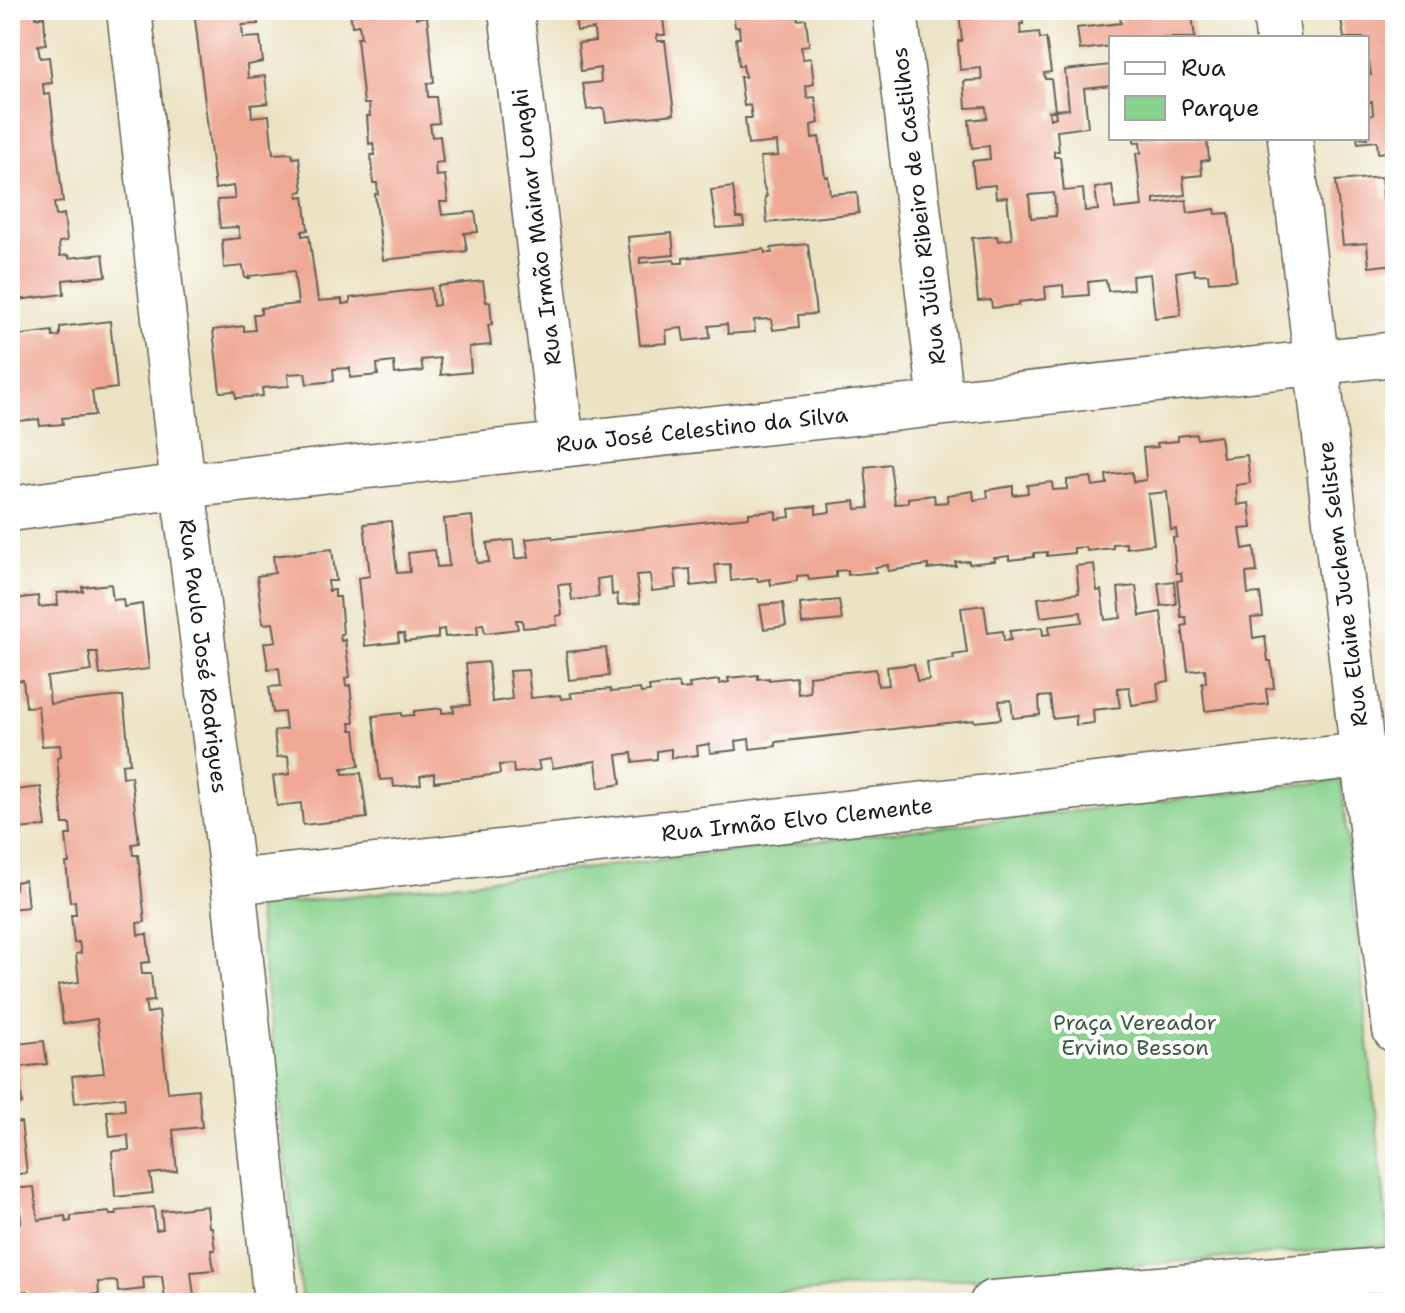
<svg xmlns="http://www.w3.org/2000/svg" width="1405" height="1313" font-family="'Shantell Sans',sans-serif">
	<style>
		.green { fill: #89d28e; stroke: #527755; stroke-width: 2 }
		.building { fill: #efa894; fill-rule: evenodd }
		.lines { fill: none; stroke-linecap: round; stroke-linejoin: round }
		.minor-casing { stroke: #646256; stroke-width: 47 }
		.minor { stroke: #fff; stroke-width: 44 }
		.labels { text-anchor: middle; stroke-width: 8; stroke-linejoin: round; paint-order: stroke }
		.street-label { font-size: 22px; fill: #1c1c1c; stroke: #fff }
		.park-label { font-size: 22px; fill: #425c44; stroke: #fff }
	</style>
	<rect width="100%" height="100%" fill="#fff"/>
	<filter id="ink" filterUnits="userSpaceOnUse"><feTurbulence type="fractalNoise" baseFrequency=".0125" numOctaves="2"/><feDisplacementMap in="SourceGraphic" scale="16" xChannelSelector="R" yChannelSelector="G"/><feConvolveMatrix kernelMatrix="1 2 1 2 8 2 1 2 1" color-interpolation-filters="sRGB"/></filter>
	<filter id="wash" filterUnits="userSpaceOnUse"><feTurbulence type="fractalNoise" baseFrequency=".006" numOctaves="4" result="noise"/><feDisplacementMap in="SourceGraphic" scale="32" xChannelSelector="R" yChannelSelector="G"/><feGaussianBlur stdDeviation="1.8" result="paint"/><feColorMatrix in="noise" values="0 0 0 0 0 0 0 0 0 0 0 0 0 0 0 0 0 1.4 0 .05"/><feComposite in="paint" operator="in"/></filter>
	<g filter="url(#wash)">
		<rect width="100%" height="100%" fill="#ebe3c3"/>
		<path class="green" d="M1341 780 1389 1245 662 1303H302L257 907Z"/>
		<g id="blocks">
			<path class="building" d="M10 10H35L36 18 44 16 46 44 38 45 40 58 49 57 52 83 43 84 44 95 50 94 63 202 54 203 56 216 64 214 67 241 59 242 60 256 69 255V258L103 254 106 276 63 280 64 294 10 301Z
				M194 10H257L258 24 242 25 243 38 260 37 263 62 247 65 248 78 265 76 268 103 251 105 252 117 269 115 273 154 292 153 293 158 299 157 303 191 298 192V197L304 196 308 230 302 231V236L309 235 318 301 342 299V304L350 303V298L431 288 433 306 439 305 438 286 483 281 486 302H490L492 324 488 325 491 345 469 347 471 372 441 375 440 358 421 360 423 371 395 374 394 362 377 364 378 375 350 378V368L333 369 334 381 307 384 305 373 288 374 289 386 262 388 263 396 236 398 235 391 220 392 213 330 244 326V331L255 330 253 314H261V308L298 304 294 271 249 276 250 278H245L243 266 224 268 222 240 240 238 238 227 220 228 217 200 235 199 233 186 215 189Z
				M350 10H415L416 18 427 16 434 82 427 83 428 97H436L439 123 430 124 432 137 440 136 443 162 435 163 436 176 445 175 448 202H440L442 215 475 212 478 232 464 233 467 251 383 260 375 194H378L377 183H373L371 155H375L373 143 369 144 367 116H370L369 104H364L357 38H361L359 25 352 26Z
				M574 10H662L665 35H657V41H665L674 114 606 122 604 108 587 110 583 84 601 82 600 68 581 71 578 43 595 41 594 29 577 31Z
				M733 10H797L798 20 806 19 809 45 801 46 803 59 811 58 814 84 806 86 807 98 815 97 819 123 811 125 812 138 819 137 825 177 828 176 830 194 857 192 859 213 767 223 765 197 767 196 763 184 760 157 778 156 777 142 748 145 745 118H752L750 105 744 106 740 77H745L743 65 739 66 736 38H740L739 27H735Z
				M959 10H1021L1023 24H1020L1021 34 1039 32 1040 39 1046 38 1051 72 1044 73 1045 79H1051L1055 110 1049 111 1050 119 1056 117 1055 110 1069 109 1065 70 1111 65V85L1084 88 1088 127 1057 131 1059 151H1054V157H1060L1064 191 1083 189 1085 211 1098 210 1095 188 1112 185 1115 209 1142 206 1136 153H1141L1140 142H1134V138H1207L1209 160 1201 161 1202 175 1183 177 1185 195 1154 199V204L1186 200 1188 213 1215 209 1216 214 1229 213 1236 280 1209 282 1208 274 1195 275 1194 269 1176 272 1181 315 1155 318 1150 274 1132 276 1133 289 1108 291 1106 280 1088 282 1089 295 1064 297 1063 285 1045 287 1046 299 1019 302V305L992 308 991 300 978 301 972 238 997 236 998 241 1012 239 1007 197 996 198 995 185 975 187 972 161 990 159 989 146 972 148 969 120 987 118 986 107 966 108 964 81 982 80 981 68 960 70 958 41H962ZM1054 193 1056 216 1031 218 1029 195Z
				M1119 10H1184V16L1192 15 1195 38H1111V46L1080 50 1077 28 1121 23Z
				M1348 10H1395V151L1378 153 1377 141 1358 143 1357 138H1367V116L1373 115 1372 102H1367V76L1371 75 1369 62H1367V38H1344L1340 12Z
				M1381 177 1383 199 1391 198 1389 188H1395V264L1369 267 1367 243 1343 245 1336 181Z
				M733 187 737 218H743L744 226 716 228 711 190Z
				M672 233 674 255 640 258V263L674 260 675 263H683V258L764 249 765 253H772L771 248 808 244 816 314 798 315 799 327 773 330 771 319 754 320 755 332 728 334 727 324 709 326 710 338 684 341 682 328 666 330 667 343 640 345 628 237Z
				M110 321 117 388 92 391 95 415 62 418 63 424 40 426 39 419 19 421 17 406 10 407V355H15L14 336 52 331 53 337 60 336V327Z
				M1196 434 1197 439 1220 436 1223 458 1247 455 1250 483 1236 485 1237 505 1249 503 1252 528 1240 529 1243 549 1254 547 1257 572 1246 573 1248 594 1260 593 1263 617 1251 618 1253 638 1265 636 1268 661H1271L1274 688 1266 689 1268 704 1205 711 1202 683H1206L1205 669 1188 671 1182 626 1187 625 1186 617H1181L1177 581 1182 580 1181 573H1176L1173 538 1177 537 1176 529 1171 530 1167 492 1148 494 1154 544 1126 548V543L1113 544V548L1087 551 1086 547 1074 548V553L1047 556V552L1034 553V557L1009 560V556L994 558 995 561 969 564V561L955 562 956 566 928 569V565L888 571V565L875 567 876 572 848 575V570L836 571V577L809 580 808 575 797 576V581L771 585 770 579 758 581 757 578 731 581 730 564 715 565 717 583 691 586 690 569 675 570 677 588 652 591 650 574 636 575 640 603 618 605 617 594 612 595 611 577 597 579 599 597 572 600 570 584 558 585 562 615 556 616 557 625 523 628 522 620H516L518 629 485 633 483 624 477 625 478 634 445 637 444 629 438 630V638L405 642 404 634H398L399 642 365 646 358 578 370 576 364 524 391 521 397 573 410 572 408 553 435 550 437 567 449 566 444 519 472 516 477 563 489 562 487 543 513 540 515 559 529 557 526 539 552 536 553 539 710 521 749 517V513L776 511V519L790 517 789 509 816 506V514L830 512 829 504 855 501 856 509 869 508 865 467 890 464 895 504 908 503V498L934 495 935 503 948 502 947 495 973 491 974 500 988 498 987 490 1013 486V495L1028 493 1027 485 1052 482 1053 490 1067 489V480L1091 477 1093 486 1107 484 1106 475 1132 472 1133 482 1146 480 1143 448 1158 447 1157 443 1178 441V436Z
				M332 549 336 581H328L329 591 335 590V597H340L343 634H340L341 641 345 640 350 677 345 678 346 686 350 685 354 723H350L351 730H355L359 766 342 768 343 774 361 773 367 818 303 825 301 803 277 806 273 776 290 774 288 756 277 757 274 731 286 729 284 712 273 713 269 687 281 686 279 668 268 669 264 643 276 641 273 623 263 624 257 576 275 573 273 556Z
				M1094 564 1097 591 1101 590 1105 620 1121 618 1118 588 1136 586 1140 616 1161 612 1169 681 1157 683 1159 701 1132 705 1129 687 1117 688 1120 707 1093 710 1094 723 1076 725V716L1053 719 1050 696 1039 697 1040 715 1013 718 1011 700 999 701 1001 719 975 722 974 720 776 742V746L750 749 749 739 736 741 737 750 710 753 709 744 697 746 698 755 671 758V749L657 751V759L633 762 632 753 617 755 621 784 599 788 596 761 553 768 551 759 538 761 540 770 514 773 513 764 499 765 500 774 434 782V773L420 776 421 784 394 787 393 779 380 780 373 716 402 713V716L414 715V711L442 708V713L454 712 453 706 470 705 466 664 488 662 492 702 512 699 509 671 528 670 531 698 560 695 561 699 572 698 570 693 610 689 611 692 640 689 641 693 650 692 649 687 679 683 680 689 690 688 689 684 719 680V684L729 682 728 678 758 675V679L769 678V680L796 677 798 694 810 692 809 676 876 669 878 686 889 685 887 667 914 664 917 681 929 680 927 662 954 659 953 655 967 653 961 608 984 605 988 633 1003 631 1004 641 1011 640 1010 631 1042 627 1043 635 1050 634 1049 626 1082 622 1081 612 1041 617 1038 598 1079 593 1076 566Z
				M1174 581 1176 604 1161 606 1158 583Z
				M111 584 113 600 123 599 124 607 142 604 149 669 100 675 97 652H89L92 671 47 677 50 704 123 696 130 763 122 764 123 777 131 776 139 843 132 844 133 855H138L145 922 137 923 138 935 147 934 150 962 141 963 142 974H151L154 1001 145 1002 147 1013 159 1011 168 1092 198 1089 202 1127 173 1130 177 1171 150 1174 153 1193 115 1197 112 1151 129 1150 128 1135 110 1137 107 1111 125 1110 124 1097 75 1103 72 1076 104 1073 97 1019 63 1024 58 985 79 982 76 954 81 953 79 942 74 943 71 915H76L75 901 70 902 66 863H69L66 835H71L70 824H63L57 757 61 756 60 745 42 746 38 706 26 707 23 680 10 681V611L14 610 13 599 38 596 39 607 58 605 57 593 83 591 82 587Z
				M839 600 842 620 802 624 800 604Z
				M783 603 786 626 764 629 760 605Z
				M606 648 609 676 569 680 566 652Z
				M41 787 46 826 10 830V814H18L15 790Z
				M25 880 28 907 10 909V889H15V882Z
				M10 1030H14L16 1044 44 1041 47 1064 19 1067 22 1104 16 1105V1110H10Z
				M21 1122 27 1173 10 1175V1123Z
				M34 1187 38 1220 65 1216 66 1222 71 1221V1216L109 1212 110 1215H117L116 1211 154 1207 156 1230 163 1229 161 1211 207 1206 209 1227H212L215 1250H211L214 1270 191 1272 194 1296 165 1299 162 1276 143 1277 144 1289 118 1292 117 1281 98 1282 99 1294 73 1297V1295L55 1296V1300L30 1303 28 1291 10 1293V1223L21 1222 20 1211 10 1212V1189Z"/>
		</g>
	</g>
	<g filter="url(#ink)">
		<use href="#blocks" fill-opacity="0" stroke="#646256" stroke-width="2"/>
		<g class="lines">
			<g class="minor-casing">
				<path id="minor" d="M129 10 183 486 233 882 276 1303
					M511 10 562 445
					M895 10 941 403
					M1275 10 1278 38
					M1290 138 1395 1030
					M10 509 183 486 1395 354
					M233 882 1362 755
					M992 1303 1395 1269"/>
			</g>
			<use href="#minor" class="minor"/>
		</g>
	</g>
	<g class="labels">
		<g class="street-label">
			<text transform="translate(918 206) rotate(-97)" y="8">Rua Júlio Ribeiro de Castilhos</text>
			<text transform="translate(536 227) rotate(-97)" y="8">Rua Irmão Mainar Longhi</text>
			<text transform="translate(702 429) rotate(-6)" y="8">Rua José Celestino da Silva</text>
			<text transform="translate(1342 584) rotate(-97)" y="8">Rua Elaine Juchem Selistre</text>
			<text transform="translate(204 656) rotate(83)" y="8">Rua Paulo José Rodrigues</text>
			<text transform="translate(797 819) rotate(-6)" y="8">Rua Irmão Elvo Clemente</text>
		</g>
		<g class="park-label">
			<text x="1135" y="1030">Praça Vereador<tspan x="1135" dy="25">Ervino Besson</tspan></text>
		</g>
	</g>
	<rect width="1405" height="1313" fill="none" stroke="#fff" stroke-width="40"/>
	<rect x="1109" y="36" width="260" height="104" fill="#ffffff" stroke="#a4a4a4" stroke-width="2"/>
	<rect x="1125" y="62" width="40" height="12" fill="#ffffff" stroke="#a4a4a4" stroke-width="2"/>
	<text x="1181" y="76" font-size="24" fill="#1c1c1c">Rua</text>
	<rect x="1125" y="96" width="40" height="24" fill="#89d28e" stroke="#a4a4a4" stroke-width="2"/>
	<text x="1181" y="116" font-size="24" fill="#1c1c1c">Parque</text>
</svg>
